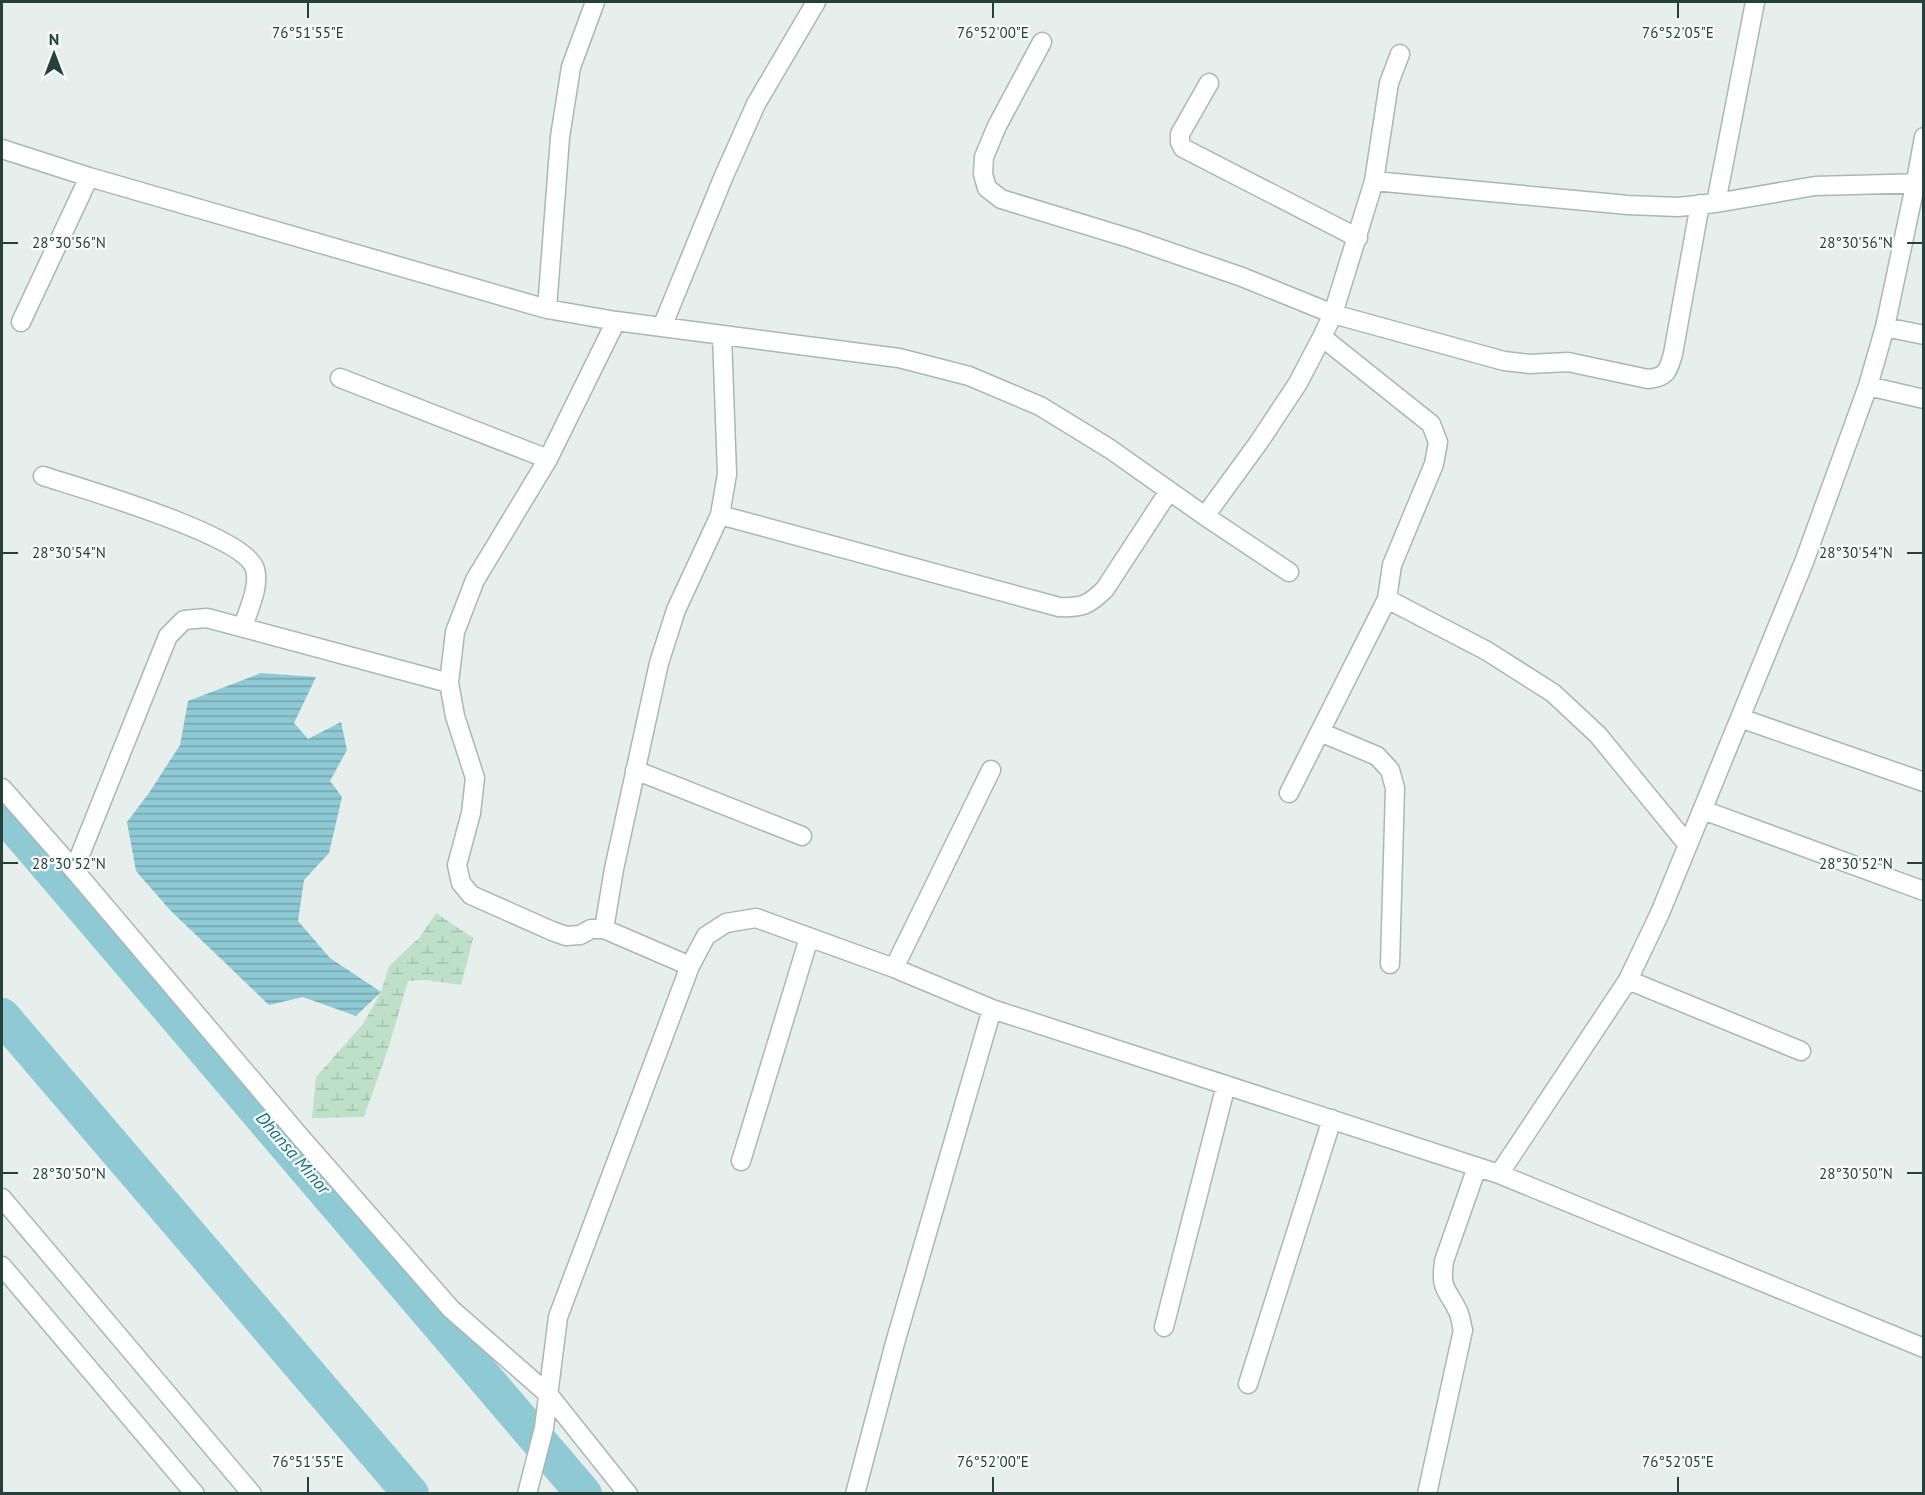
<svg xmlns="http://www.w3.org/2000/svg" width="1925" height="1495" font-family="'PT Sans',sans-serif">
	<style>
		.wetland { fill: url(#wetland-marsh) }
		.water { fill: url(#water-rules) }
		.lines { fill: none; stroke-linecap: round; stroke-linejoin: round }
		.canal { stroke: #8ec9d4; stroke-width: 36 }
		.street-casing { stroke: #a8b8b2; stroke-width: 21 }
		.secondary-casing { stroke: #a4bbb3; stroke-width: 21 }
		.street { stroke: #fff; stroke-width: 18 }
		.secondary { stroke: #fff; stroke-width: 18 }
		.ticks { fill: none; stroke: #24423a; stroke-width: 2 }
		.labels { text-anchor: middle; stroke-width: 4.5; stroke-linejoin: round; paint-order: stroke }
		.water-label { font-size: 18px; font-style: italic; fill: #1c6f80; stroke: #f7fbf9 }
		.ticks-label { font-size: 15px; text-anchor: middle; fill: #24423a; stroke: #f7fbf9; stroke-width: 4.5; stroke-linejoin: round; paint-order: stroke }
	</style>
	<defs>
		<pattern id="wetland-marsh" width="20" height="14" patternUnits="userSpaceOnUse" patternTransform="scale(1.5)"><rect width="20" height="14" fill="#bfe0c8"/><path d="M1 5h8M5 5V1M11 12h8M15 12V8" fill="none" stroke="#a4c1ad"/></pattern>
		<pattern id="water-rules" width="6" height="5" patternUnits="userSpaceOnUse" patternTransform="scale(1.5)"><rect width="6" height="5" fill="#8ec9d4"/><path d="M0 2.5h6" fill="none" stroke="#74a5ad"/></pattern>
	</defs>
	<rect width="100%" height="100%" fill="#e6efeb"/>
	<path class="wetland" d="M436 913 473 938 461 985 425 980 408 981 388 1049 364 1117 312 1118 316 1077 363 1024 381 992 389 966 420 937Z"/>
	<path class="water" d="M261 673 316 677 294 723 308 739 341 722 347 750 330 781 342 797 329 853 304 880 298 921 330 958 381 992 356 1016 303 997 269 1005 170 910 136 871 127 822 149 793 180 745 188 701Z"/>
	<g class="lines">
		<path class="canal" d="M2 812 584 1494
			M2 1016 411 1494"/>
		<g class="street-casing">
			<path id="street" d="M1042 42 997 126 984 157 983 174 987 188 1001 199 1132 239 1242 277 1333 314 1504 361 1530 364 1568 362 1648 379C1667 377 1668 371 1673 354L1700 204
				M1209 83 1180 134V142L1183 148 1358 238
				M2 149 89 177 547 309 616 321 899 358 969 376 1040 406 1110 449 1205 516 1289 572
				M1374 181 1389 83 1400 54
				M1716 203 1755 2
				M547 309 560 137 571 67 595 2
				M616 321 548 459 475 580 455 632 449 683 455 716 475 778 471 813 457 865 461 883 471 895 552 931 566 936 580 935 591 929H604L690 966
				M21 322 89 177
				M662 327 723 178 756 104 816 2
				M1885 327 1924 335
				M340 378 548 459
				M1868 386 1924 399
				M43 476C80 488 245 535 255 569 260 587 248 610 243 627
				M720 515 1059 607C1082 608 1089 605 1105 589L1169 491
				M1205 516 1259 442 1298 383 1322 337 1333 314 1374 181 1628 205 1678 207 1716 203 1815 186 1924 183
				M1387 599 1487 651 1553 693 1598 735 1688 845
				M1740 718 1924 782
				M1320 732 1377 756 1390 770 1395 788 1390 964
				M635 770 802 836
				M2 788 74 870 297 1133 451 1309 549 1395 628 1494
				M1289 793 1387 599 1392 565 1434 464 1438 442 1431 424 1322 337
				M1703 810 1924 891
				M74 870 168 636 184 620 207 618 449 683
				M604 929 614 869 659 663 676 610 720 515 727 474 722 335
				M894 968 991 770
				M1628 980 1801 1051
				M741 1161 809 938
				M1499 1174 1628 980 1660 913 1804 562 1868 386 1885 327 1916 181 1924 137
				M1164 1327 1226 1085
				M1248 1384 1332 1119
				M527 1494 544 1428 558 1317 690 966 706 936 726 923 756 918 894 968 992 1009 1499 1174 1924 1348
				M855 1494 895 1343 992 1009
				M1427 1494 1463 1330C1461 1324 1461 1317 1458 1311 1447 1288 1440 1291 1444 1261L1477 1167"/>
		</g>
		<g class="secondary-casing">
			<path id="secondary" d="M2 1198 252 1494
				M2 1266 195 1494"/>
		</g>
		<use href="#street" class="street"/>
		<use href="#secondary" class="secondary"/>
	</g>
	<path class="ticks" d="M308 3V18M993 3V18M1678 3V18M3 243H18M1907 243H1922M3 553H18M1907 553H1922M3 863H18M1907 863H1922M3 1173H18M1907 1173H1922M308 1477V1492M993 1477V1492M1678 1477V1492"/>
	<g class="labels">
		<g class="water-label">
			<text transform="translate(293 1153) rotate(49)" y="6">Dhansa Minor</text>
		</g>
	</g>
	<g class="ticks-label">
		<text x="308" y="38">76°51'55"E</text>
		<text x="993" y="38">76°52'00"E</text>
		<text x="1678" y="38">76°52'05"E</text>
		<text x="69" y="248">28°30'56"N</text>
		<text x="1856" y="248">28°30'56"N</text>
		<text x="69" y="558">28°30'54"N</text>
		<text x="1856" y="558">28°30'54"N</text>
		<text x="69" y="869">28°30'52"N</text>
		<text x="1856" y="869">28°30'52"N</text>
		<text x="69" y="1179">28°30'50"N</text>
		<text x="1856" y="1179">28°30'50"N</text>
		<text x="308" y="1467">76°51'55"E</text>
		<text x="993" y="1467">76°52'00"E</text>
		<text x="1678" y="1467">76°52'05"E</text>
	</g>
	<rect width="1925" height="1495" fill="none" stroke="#24423a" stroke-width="6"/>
	<g transform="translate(54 54)" stroke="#f7fbf9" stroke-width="4.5" paint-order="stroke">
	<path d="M0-4.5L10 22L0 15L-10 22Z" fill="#24423a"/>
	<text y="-9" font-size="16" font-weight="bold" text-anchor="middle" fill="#24423a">N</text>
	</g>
</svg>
